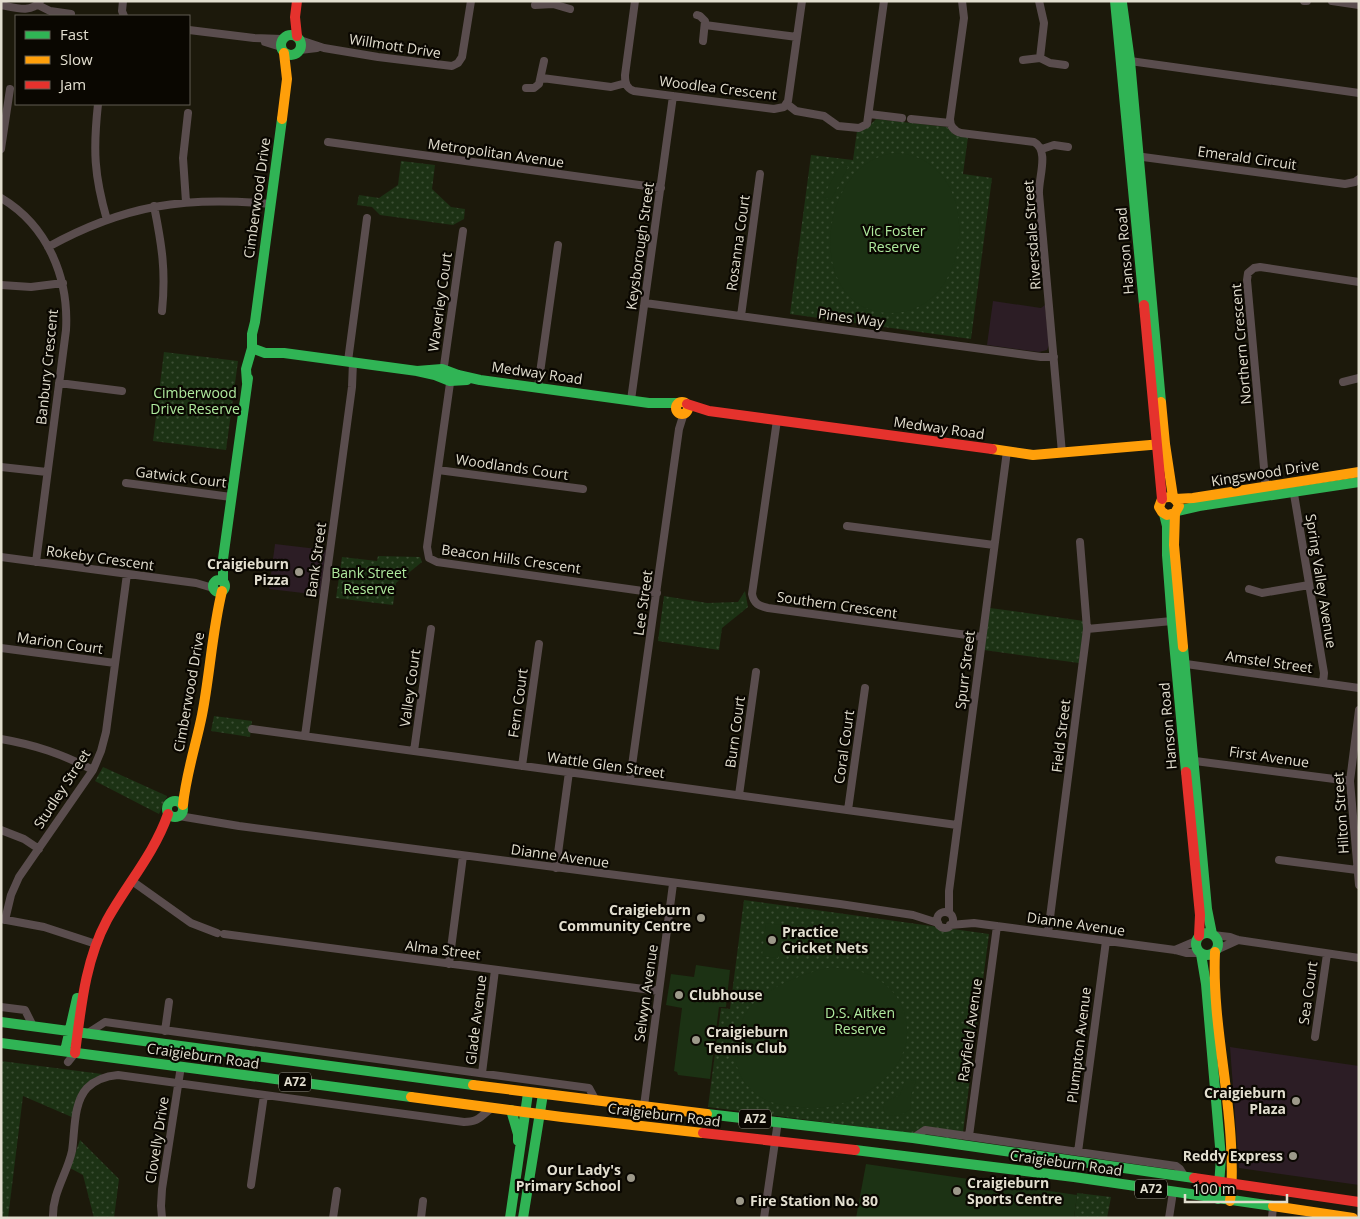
<svg xmlns="http://www.w3.org/2000/svg" width="1360" height="1219" font-family="'Open Sans',sans-serif">
	<style>
		.commercial { fill: #2c1d25 }
		.grass { fill: url(#grass-dots) }
		.pitch { fill: #1c3214 }
		.lines { fill: none; stroke-linecap: round; stroke-linejoin: round }
		.street { stroke: #5a4d4e; stroke-width: 8 }
		.fast { stroke: #30b455; stroke-width: 10 }
		.slow { stroke: #ff9f0a; stroke-width: 10 }
		.jam { stroke: #e5322d; stroke-width: 10 }
		.poi-dot { fill: #9d998a; stroke: #0a0701; stroke-width: 2 }
		.labels { text-anchor: middle; stroke-width: 4.5; stroke-linejoin: round; paint-order: stroke }
		.shield { fill: #0a0701; stroke: #a19e91; stroke-width: 1 }
		.shield-label { font-size: 12px; font-weight: bold; fill: #e2decf }
		.street-label { font-size: 14px; fill: #e2decf; stroke: #0a0701 }
		.park-label { font-size: 14px; fill: #afea9e; stroke: #0a0701 }
		.poi-label { font-size: 14px; font-weight: bold; fill: #e2decf; stroke: #0a0701; text-anchor: end }
	</style>
	<defs>
		<pattern id="grass-dots" width="8" height="8" patternUnits="userSpaceOnUse" patternTransform="scale(1.25)"><rect width="8" height="8" fill="#1c3214"/><path d="M2 2h.1M6 6h.1" fill="none" stroke="#3d4f35" stroke-width="1.8" stroke-linecap="round"/></pattern>
	</defs>
	<rect width="100%" height="100%" fill="#1c190b"/>
	<path class="commercial" d="M993 301 1041 308 1045 305 1049 345 1047 350 1039 352 987 345Z
		M275 544 326 550 320 595 269 589Z
		M1230 1047 1359 1066V1185L1239 1168Z"/>
	<path class="grass" d="M876 119 947 127 953 134 968 137 963 174 992 178 971 339 790 314 811 155 853 160 857 131 867 128Z
		M401 161 435 165 432 189 451 207 465 209 464 219 453 225 380 215 372 207 357 205 359 195 379 198 398 185Z
		M164 352 238 361 226 450 153 441Z
		M378 556 420 557 422 562 396 583 393 605 336 598 342 557 377 561Z
		M745 591 748 607 722 628 719 650 658 641 664 596 707 603 738 602Z
		M990 608 1084 621 1079 663 984 650Z
		M214 716 252 721 250 737 211 731Z
		M103 767 167 796 159 814 95 781Z
		M744 900 989 934 962 1140 708 1107 721 1008 730 1009Z
		M1 1061 102 1074 94 1079 74 1118 23 1096 8 1218H1Z
		M80 1140 119 1179 114 1218H94L83 1175 70 1168Z
		M1077 1193 1111 1197 1107 1218H1074Z"/>
	<path class="pitch" d="M894 153C987 155 976 315 890 313 804 312 816 163 894 153Z
		M841 163 848 167 831 200 823 197Z
		M766 923 782 925 778 958 762 956Z
		M696 965 730 970 726 1007H719L710 1079 678 1075 677 1072 674 1071 682 1008 666 1005 671 974 694 977Z
		M828 968C861 966 897 981 905 1016 908 1028 908 1041 903 1053 892 1081 858 1101 829 1107 816 1109 801 1108 788 1106 780 1104 772 1103 766 1100 729 1083 726 1035 751 1007 770 986 801 974 828 968Z
		M906 1079 916 1081 910 1100 911 1108C905 1114 896 1118 887 1115L883 1109 885 1102 900 1095Z
		M866 1164 1077 1195 1074 1218H856Z"/>
	<g class="lines">
		<path class="street" d="M123 1 122 11 124 16
			M635 1 625 75C625 83 626 88 634 91L774 109 784 107 788 101 802 1
			M962 1 964 18 950 119C950 127 954 131 961 133L1034 142C1050 150 1038 179 1039 194L1062 453
			M1039 1 1044 23 1040 58
			M1304 1H1307
			M1332 1 1359 5
			M1 5C13 7 32 14 40 1
			M38 5 50 11 71 14
			M535 5 553 4 570 9
			M697 15 700 16 705 21 703 41
			M705 25 797 37
			M189 30 254 38 282 39
			M300 40 324 48 378 57 452 66 458 63 462 57 471 1
			M265 42 281 47
			M300 50 317 48
			M1023 60 1040 58 1050 63 1065 65
			M1130 61 1359 93
			M542 78 611 87 626 83
			M526 88H534L539 84 544 61
			M98 104C93 150 94 175 107 220
			M787 104 796 111 824 116 838 126 859 128 867 124 884 1
			M869 114 902 118
			M911 119 950 123
			M328 142 661 188
			M1 149 10 89
			M1042 149 1054 145 1068 147
			M1134 157H1143L1345 184 1355 182 1359 179
			M1 198C48 226 69 278 66 330L36 562
			M186 202 183 158 188 113
			M154 206C162 246 166 271 162 311
			M48 247C124 205 185 196 270 204
			M1 285 31 287 63 283
			M645 303 1041 357H1054
			M741 316 760 174
			M348 361 367 218
			M443 373 463 231
			M451 376 427 547 429 558 437 562 657 593
			M1343 382 1359 378
			M59 383 122 391
			M538 387 558 245
			M631 400 673 96
			M777 420 752 594C754 604 759 606 768 608L982 637
			M1 467 47 472
			M438 470 583 489
			M126 483 231 497
			M1293 488 1324 673 1323 683
			M1266 490 1247 280 1248 273 1254 268 1260 267 1359 282
			M847 526 994 545
			M1 557 196 583 213 588
			M1249 589 1262 593 1309 585
			M1087 629 1172 621
			M1 648 115 663
			M1186 664 1359 688
			M1359 710 1350 781 1359 885
			M252 729 957 825
			M305 736 352 387 353 362
			M1 739C36 745 62 754 93 770
			M414 751 431 629
			M1195 761 1350 781
			M522 766 539 644
			M630 780 679 429 684 413
			M739 795 756 672
			M848 810 865 688
			M179 816 239 826 840 904 913 915 938 923
			M1 830 24 839 39 849
			M1279 860 1357 870
			M556 868 569 772
			M132 881 191 923 217 933
			M937 920a8 8 0 1 1 16 0a8 8 0 1 1-16 0Z
			M949 913V891L1007 451
			M1 919 44 927 96 944
			M5 920 11 895 19 877 93 770 101 751 106 732 127 574
			M950 925 974 923 1175 950 1186 953H1200
			M1048 933 1087 629 1080 542
			M224 934 659 991
			M1213 935 1230 937 1238 940 1359 958
			M1175 950 1196 941
			M1216 950 1238 940
			M449 964 463 856
			M1 1007 25 1010 33 1026
			M165 1031 169 1002
			M88 1033 105 1022 589 1088 596 1101
			M1315 1037 1327 954
			M68 1062 75 1053
			M482 1073 495 970
			M644 1106 673 884
			M969 1136 997 926
			M913 1138 925 1130 1176 1166 1180 1169 1185 1177
			M1078 1152 1106 941
			M251 1185 264 1095
			M53 1218C52 1193 67 1174 72 1151 75 1132 73 1103 87 1088 96 1079 106 1076 118 1075L464 1122C480 1122 480 1116 492 1108
			M162 1218 161 1206 162 1189 181 1066
			M333 1218 337 1191
			M421 1218 423 1201
			M764 1218 778 1121
			M1169 1218 1173 1192
			M1272 1218 1273 1207"/>
		<path class="fast" d="M1115 1 1144 305
			M1122 3 1130 61 1161 402
			M281 45a10 10 0 1 1 20 0a10 10 0 1 1-20 0Z
			M252 348 265 353H284L417 371 435 375 450 381 467 380
			M417 371 442 369 458 375 480 380 649 403H678
			M247 383 246 369 252 348V334L255 322 282 119
			M1177 511 1199 506 1359 482
			M1164 514 1167 526V555L1172 621 1186 772
			M213 586a6 6 0 1 1 12 0a6 6 0 1 1-12 0Z
			M223 581V559L248 378
			M1183 647 1207 909 1212 934
			M167 809a8 8 0 1 1 16 0a8 8 0 1 1-16 0Z
			M1196 944a11 11 0 1 1 22 0a11 11 0 1 1-22 0Z
			M1201 954 1206 984 1221 1158 1218 1199
			M1 1022 473 1085
			M1 1043 411 1097
			M65 1051 77 998
			M511 1110 518 1134V1141
			M707 1114 913 1138 1194 1178
			M855 1150 1074 1177 1273 1206
			M510 1218 528 1093
			M523 1218 543 1094"/>
		<path class="slow" d="M282 119 287 79 284 53
			M676 408a6 6 0 1 1 12 0a6 6 0 1 1-12 0Z
			M1161 402 1165 444 1173 497
			M992 449 1033 455 1162 444
			M1175 499 1193 498 1359 472
			M1175 513 1167 515 1162 512 1159 507 1162 499C1170 495 1176 497 1179 506L1175 513 1174 545 1183 647
			M183 805C186 774 196 745 202 715 210 674 212 632 222 591
			M1215 952C1212 1016 1228 1080 1231 1144 1232 1163 1233 1182 1230 1201
			M473 1085 707 1114
			M411 1097 562 1117 703 1133
			M1273 1206 1353 1218"/>
		<path class="jam" d="M297 1 295 17 297 36
			M1144 305 1162 499
			M687 404 709 411 992 449
			M1186 772 1200 915 1199 936
			M75 1053C81 1008 85 961 107 920 127 884 154 854 168 814
			M703 1133 855 1150
			M1194 1178 1359 1202"/>
	</g>
	<g class="poi-dot">
		<circle cx="299" cy="572" r="5"/>
		<circle cx="701" cy="918" r="5"/>
		<circle cx="772" cy="940" r="5"/>
		<circle cx="679" cy="995" r="5"/>
		<circle cx="696" cy="1040" r="5"/>
		<circle cx="1296" cy="1101" r="5"/>
		<circle cx="1293" cy="1156" r="5"/>
		<circle cx="631" cy="1178" r="5"/>
		<circle cx="957" cy="1191" r="5"/>
		<circle cx="740" cy="1201" r="5"/>
	</g>
	<g class="labels">
		<g class="shield">
			<rect x="279" y="1072.5" width="32" height="19" rx="4"/>
			<rect x="739" y="1109.5" width="32" height="19" rx="4"/>
			<rect x="1135" y="1179.5" width="32" height="19" rx="4"/>
		</g>
		<g class="shield-label">
			<text x="295" y="1086">A72</text>
			<text x="755" y="1123">A72</text>
			<text x="1151" y="1193">A72</text>
		</g>
		<g class="street-label">
			<text transform="translate(395 46) rotate(9)" y="5">Willmott Drive</text>
			<text transform="translate(718 88) rotate(7)" y="5">Woodlea Crescent</text>
			<text transform="translate(496 153) rotate(8)" y="5">Metropolitan Avenue</text>
			<text transform="translate(1247 158) rotate(8)" y="5">Emerald Circuit</text>
			<text transform="translate(257 198) rotate(-82)" y="5">Cimberwood Drive</text>
			<text transform="translate(1032 235) rotate(-94)" y="5">Riversdale Street</text>
			<text transform="translate(738 243) rotate(-82)" y="5">Rosanna Court</text>
			<text transform="translate(640 246) rotate(-82)" y="5">Keysborough Street</text>
			<text transform="translate(1125 251) rotate(-95)" y="5">Hanson Road</text>
			<text transform="translate(440 302) rotate(-82)" y="5">Waverley Court</text>
			<text transform="translate(851 318) rotate(8)" y="5">Pines Way</text>
			<text transform="translate(1241 344) rotate(-95)" y="5">Northern Crescent</text>
			<text transform="translate(47 367) rotate(-84)" y="5">Banbury Crescent</text>
			<text transform="translate(537 373) rotate(8)" y="5">Medway Road</text>
			<text transform="translate(939 428) rotate(8)" y="5">Medway Road</text>
			<text transform="translate(512 467) rotate(8)" y="5">Woodlands Court</text>
			<text transform="translate(1265 473) rotate(-9)" y="5">Kingswood Drive</text>
			<text transform="translate(181 477) rotate(7)" y="5">Gatwick Court</text>
			<text transform="translate(100 558) rotate(8)" y="5">Rokeby Crescent</text>
			<text transform="translate(511 559) rotate(8)" y="5">Beacon Hills Crescent</text>
			<text transform="translate(316 560) rotate(-82)" y="5">Bank Street</text>
			<text transform="translate(1321 581) rotate(81)" y="5">Spring Valley Avenue</text>
			<text transform="translate(643 603) rotate(-82)" y="5">Lee Street</text>
			<text transform="translate(837 605) rotate(8)" y="5">Southern Crescent</text>
			<text transform="translate(60 643) rotate(8)" y="5">Marion Court</text>
			<text transform="translate(1269 662) rotate(8)" y="5">Amstel Street</text>
			<text transform="translate(965 670) rotate(-83)" y="5">Spurr Street</text>
			<text transform="translate(410 688) rotate(-82)" y="5">Valley Court</text>
			<text transform="translate(189 692) rotate(-80)" y="5">Cimberwood Drive</text>
			<text transform="translate(518 703) rotate(-82)" y="5">Fern Court</text>
			<text transform="translate(1168 726) rotate(-95)" y="5">Hanson Road</text>
			<text transform="translate(735 732) rotate(-82)" y="5">Burn Court</text>
			<text transform="translate(1061 736) rotate(-83)" y="5">Field Street</text>
			<text transform="translate(844 747) rotate(-82)" y="5">Coral Court</text>
			<text transform="translate(1269 757) rotate(8)" y="5">First Avenue</text>
			<text transform="translate(606 765) rotate(8)" y="5">Wattle Glen Street</text>
			<text transform="translate(62 789) rotate(-57)" y="5">Studley Street</text>
			<text transform="translate(1341 813) rotate(-94)" y="5">Hilton Street</text>
			<text transform="translate(560 856) rotate(8)" y="5">Dianne Avenue</text>
			<text transform="translate(1076 924) rotate(8)" y="5">Dianne Avenue</text>
			<text transform="translate(443 950) rotate(7)" y="5">Alma Street</text>
			<text transform="translate(646 993) rotate(-82)" y="5">Selwyn Avenue</text>
			<text transform="translate(1308 993) rotate(-82)" y="5">Sea Court</text>
			<text transform="translate(476 1020) rotate(-83)" y="5">Glade Avenue</text>
			<text transform="translate(970 1030) rotate(-82)" y="5">Rayfield Avenue</text>
			<text transform="translate(1079 1045) rotate(-83)" y="5">Plumpton Avenue</text>
			<text transform="translate(203 1056) rotate(8)" y="5">Craigieburn Road</text>
			<text transform="translate(664 1115) rotate(7)" y="5">Craigieburn Road</text>
			<text transform="translate(157 1140) rotate(-81)" y="5">Clovelly Drive</text>
			<text transform="translate(1066 1163) rotate(8)" y="5">Craigieburn Road</text>
		</g>
		<g class="park-label">
			<text x="894" y="236">Vic Foster<tspan x="894" dy="16">Reserve</tspan></text>
			<text x="195" y="398">Cimberwood<tspan x="195" dy="16">Drive Reserve</tspan></text>
			<text x="369" y="578">Bank Street<tspan x="369" dy="16">Reserve</tspan></text>
			<text x="860" y="1018">D.S. Aitken<tspan x="860" dy="16">Reserve</tspan></text>
		</g>
		<g class="poi-label">
			<text x="289" y="569">Craigieburn<tspan x="289" dy="16">Pizza</tspan></text>
			<text x="691" y="915">Craigieburn<tspan x="691" dy="16">Community Centre</tspan></text>
			<text x="782" y="937" text-anchor="start">Practice<tspan x="782" dy="16">Cricket Nets</tspan></text>
			<text x="689" y="1000" text-anchor="start">Clubhouse</text>
			<text x="706" y="1037" text-anchor="start">Craigieburn<tspan x="706" dy="16">Tennis Club</tspan></text>
			<text x="1286" y="1098">Craigieburn<tspan x="1286" dy="16">Plaza</tspan></text>
			<text x="1283" y="1161">Reddy Express</text>
			<text x="621" y="1175">Our Lady's<tspan x="621" dy="16">Primary School</tspan></text>
			<text x="967" y="1188" text-anchor="start">Craigieburn<tspan x="967" dy="16">Sports Centre</tspan></text>
			<text x="750" y="1206" text-anchor="start">Fire Station No. 80</text>
		</g>
	</g>
	<rect width="1360" height="1219" fill="none" stroke="#e2decf" stroke-width="5"/>
	<rect x="15" y="15" width="175" height="90" fill="#0a0701" stroke="#605d53"/>
	<rect x="25" y="31" width="25" height="8" fill="#30b455" stroke="#605d53"/>
	<text x="60" y="40" font-size="15" fill="#e2decf">Fast</text>
	<rect x="25" y="56" width="25" height="8" fill="#ff9f0a" stroke="#605d53"/>
	<text x="60" y="65" font-size="15" fill="#e2decf">Slow</text>
	<rect x="25" y="81" width="25" height="8" fill="#e5322d" stroke="#605d53"/>
	<text x="60" y="90" font-size="15" fill="#e2decf">Jam</text>
	<path d="M1185 1194v8h102v-8" fill="none" stroke="#e2decf" stroke-width="2.5"/>
	<text x="1192" y="1194" font-size="15" fill="#e2decf" stroke="#0a0701" stroke-width="4" paint-order="stroke">100 m</text>
</svg>
